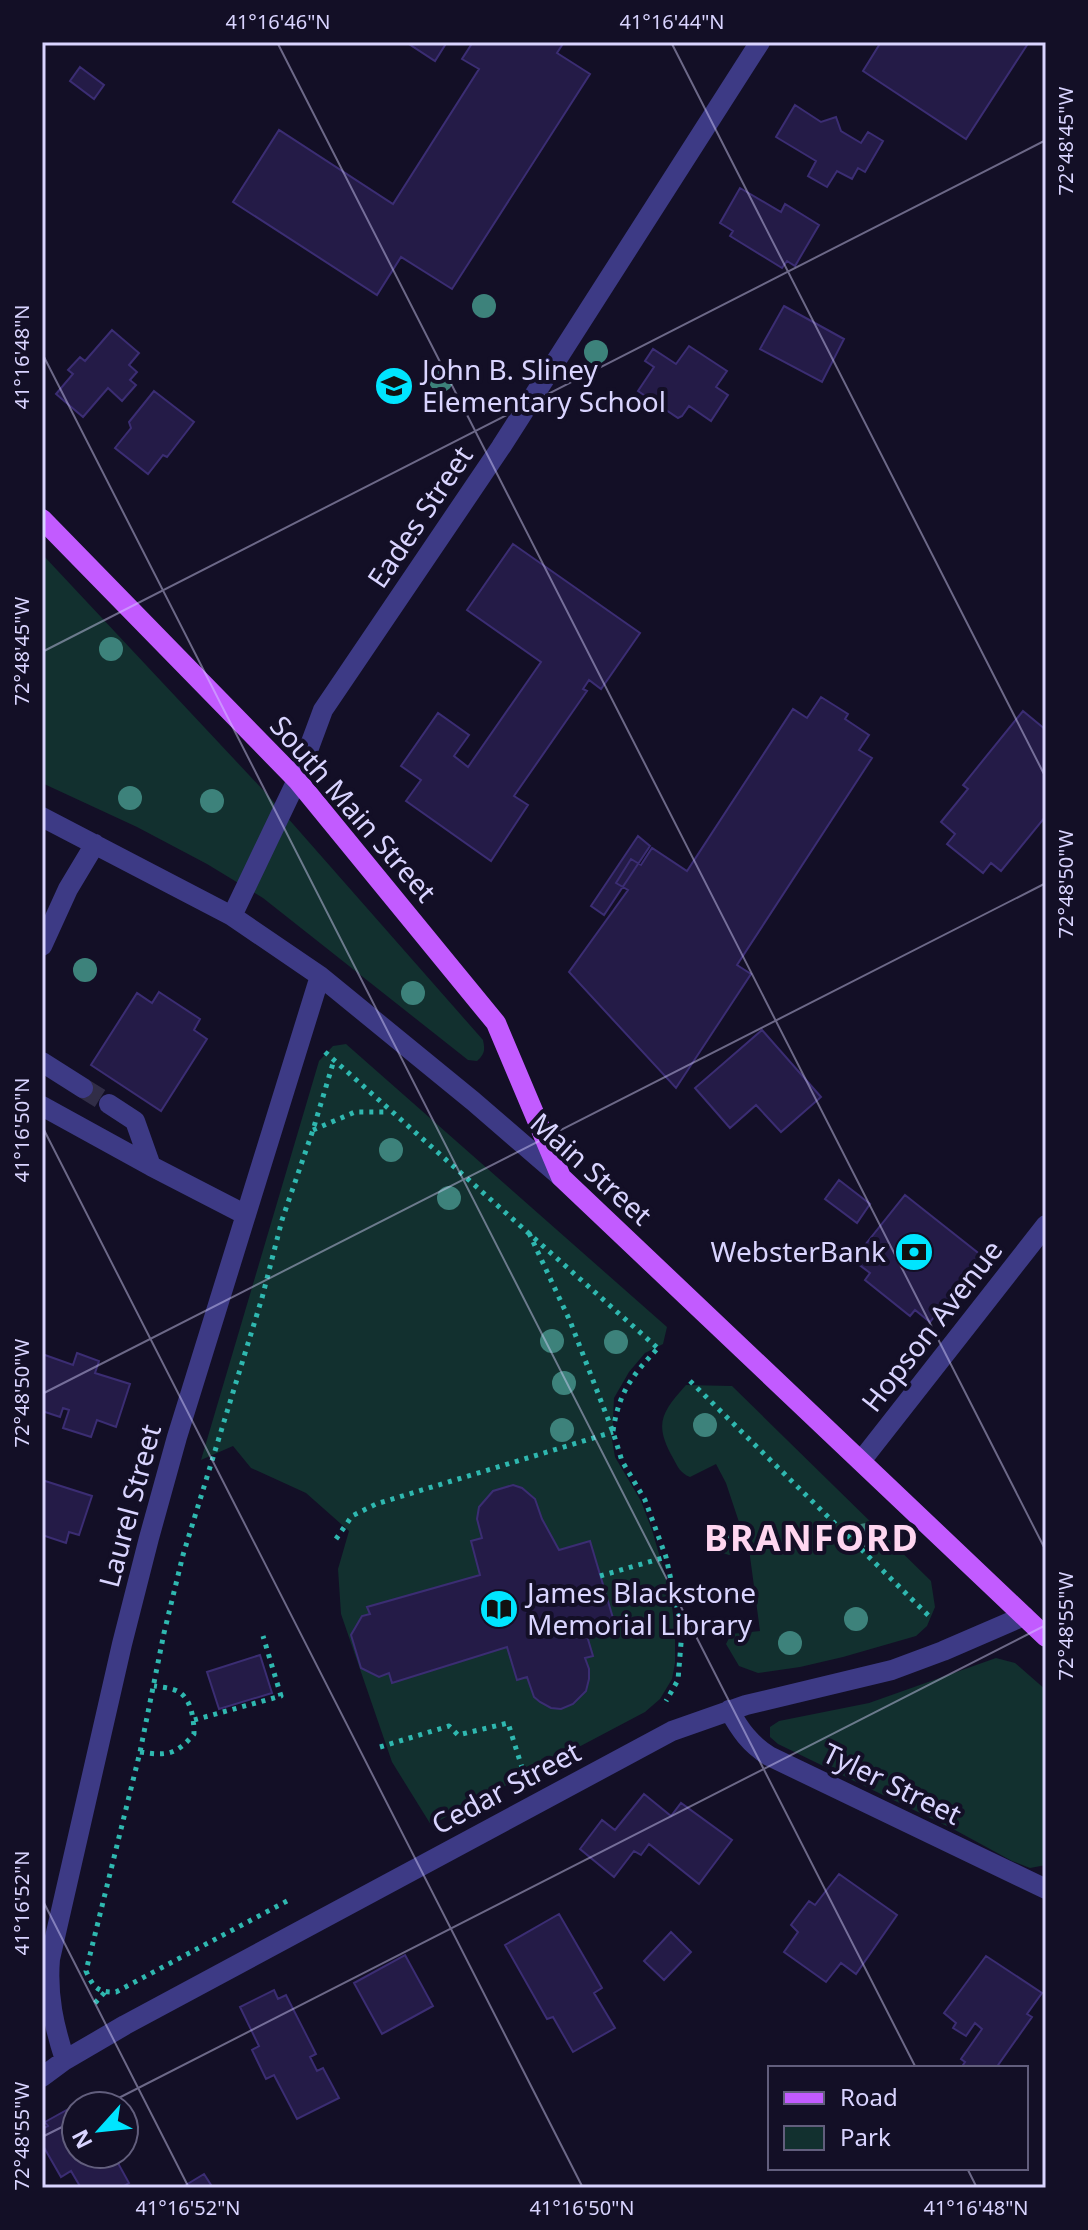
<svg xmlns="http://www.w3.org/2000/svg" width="1088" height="2230" font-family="'Noto Sans',sans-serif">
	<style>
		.green { fill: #12302f }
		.building { fill: #241b47; stroke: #3b2d73; stroke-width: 2 }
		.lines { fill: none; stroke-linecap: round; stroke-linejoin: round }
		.minor-tunnel { stroke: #312d47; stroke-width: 20; stroke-dasharray: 20 10; stroke-linecap: butt }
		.path { stroke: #2fb8b0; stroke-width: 5; stroke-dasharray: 4 6; stroke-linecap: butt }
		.minor { stroke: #3d3a85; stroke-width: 20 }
		.major { stroke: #c25bff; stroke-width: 20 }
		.tree { fill: #3d827b }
		.ticks { fill: none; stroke: #d9d4ff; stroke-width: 2; stroke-opacity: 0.45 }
		.labels { text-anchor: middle; stroke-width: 8; stroke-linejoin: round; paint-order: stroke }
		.poi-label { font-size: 28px; fill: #d9d4ff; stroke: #130f26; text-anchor: start }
		.street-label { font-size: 28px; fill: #d9d4ff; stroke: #130f26 }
		.district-label { font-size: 36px; font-weight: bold; letter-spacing: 2px; fill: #ffd6f0; stroke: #130f26 }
		.neatline { fill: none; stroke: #d9d4ff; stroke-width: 3 }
		.ticks-label { font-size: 20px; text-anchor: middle; fill: #d9d4ff }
	</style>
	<rect width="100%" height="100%" fill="#130f26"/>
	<path class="green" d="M42 554 264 791 483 1040C485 1050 485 1054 477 1061L468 1060 263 898 207 864 137 827 42 783Z
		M346 1044 667 1327 663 1344 645 1353 629 1372 614 1398 612 1440 615 1457 641 1501 652 1530 670 1592 675 1629V1663L672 1679 660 1699 645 1712 431 1825 392 1762 341 1614 338 1569 349 1531 306 1493 251 1468 233 1446 201 1460 319 1061 333 1046Z
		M686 1385 732 1386 931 1581 935 1607 927 1626 916 1636 843 1657 800 1667 758 1673 739 1666 726 1644 731 1634 760 1631 749 1549 729 1555 720 1552 715 1542 719 1534 740 1525 726 1483 716 1464 690 1477C680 1473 678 1467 673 1458 654 1424 661 1413 686 1385Z
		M996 1658 1015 1663 1046 1690V1865L1030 1868 1012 1861 955 1830 778 1744 770 1737V1727L779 1721 869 1703Z"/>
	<path class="building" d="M411 42H447L435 61 409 44Z
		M473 42H564L557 53 590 74 452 289 401 257 377 295 233 202 279 130 393 204 479 69 462 59Z
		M881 42H1029L966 139 863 71Z
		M80 67 104 85 94 99 70 81Z
		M795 105 821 122 836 117 841 131 861 143 868 132 883 141 865 172 858 168 852 179 837 171 827 187 808 176 816 161 776 137Z
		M740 188 781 212 785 204 819 225 795 266 787 261 782 268 730 236 733 231 720 223Z
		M784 306 844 339 822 382 760 349Z
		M112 330 139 353 129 365 137 372 130 380 136 385 122 401 108 388 83 417 56 394 73 374 68 370 80 357 85 361Z
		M689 346 727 371 716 387 728 395 711 421 689 406 682 416 678 418 638 391 654 367 645 361 653 349 676 364Z
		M154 391 194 422 167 457 163 455 148 474 115 448 131 428 129 422Z
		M513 544 640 633 601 689 589 680 583 689 587 691 514 796 528 805 491 861 406 801 421 780 401 766 438 713 469 735 454 756 468 767 541 662 467 610Z
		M821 697 848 714 845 719 869 735 859 750 872 758 737 965 751 974 676 1088 569 972 628 890 616 883 631 859 641 865 652 848 687 871 793 709 807 718Z
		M1023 711 1046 730V816L1001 871 991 863 983 873 947 844 955 834 941 822 968 789 963 785Z
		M638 836 650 846 604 915 591 906Z
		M159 992 200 1019 194 1030 207 1039 161 1111 91 1065 137 993 152 1003Z
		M762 1030 821 1097 781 1132 756 1105 730 1128 695 1088Z
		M839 1180 870 1204 857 1223 825 1199Z
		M905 1195 982 1256 930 1322 915 1310 910 1316 865 1280 870 1273 853 1260Z
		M77 1353 99 1361 95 1373 130 1384 116 1427 97 1420 91 1437 63 1428 69 1410 63 1408 60 1417 42 1411V1354L73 1365Z
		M42 1480 92 1496 79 1535 69 1532 66 1543 42 1535Z
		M513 1485 522 1488 535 1499 542 1519 559 1550 590 1541 613 1618 584 1626 593 1656 585 1658 589 1669V1679L586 1691 573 1704 561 1709 551 1708 540 1702 534 1697 527 1677 517 1680 507 1647 392 1683 389 1673 379 1677 361 1668 351 1635 362 1616 370 1614 367 1607 480 1575 471 1541 482 1538 477 1519 479 1507 493 1491Z
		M260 1655 272 1693 219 1709 207 1672Z
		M644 1794 671 1816 681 1803 732 1840 699 1884 649 1844 641 1855 634 1851 614 1877 580 1849 602 1820 615 1830Z
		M839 1874 897 1915 856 1974 841 1963 826 1982 784 1952 798 1932 791 1925 809 1901 815 1905Z
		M559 1914 602 1988 594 1993 615 2028 573 2052 553 2017 547 2019 505 1945Z
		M671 1932 691 1952 664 1980 644 1961Z
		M405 1955 433 2006 382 2034 354 1983Z
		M986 1956 1042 1993 1027 2014 1032 2017 996 2068H961L965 2062 961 2059 982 2029 975 2023 966 2036 953 2028 956 2023 944 2013Z
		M274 1990 278 1999 286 1995 316 2054 310 2057 317 2071 323 2068 339 2098 297 2119 274 2075 266 2079 252 2050 259 2046 240 2007Z
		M72 2107 76 2114V2154H113L129 2183 120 2188H81L71 2171 61 2177 42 2144V2129L48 2126 45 2122Z
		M204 2174 213 2188H181Z"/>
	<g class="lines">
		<path class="minor-tunnel" d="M83 1088 109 1104"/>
		<path class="path" d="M325 1052 661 1351
			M313 1130 355 1112H389
			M529 1233 570 1321 613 1432 622 1461 645 1500 666 1557 682 1631 678 1680 666 1701
			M690 1381 932 1619
			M613 1431C619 1392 631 1377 658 1348
			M336 1539 352 1516 376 1504 613 1432
			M600 1576 666 1557
			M194 1720 281 1696 263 1636
			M380 1747 449 1726 458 1735 508 1723 525 1777
			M140 1752C167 1756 176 1755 194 1734 194 1721 192 1700 179 1692 173 1688 161 1687 154 1686
			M287 1901 116 1992C98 1993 93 1987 86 1971L140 1752 164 1633 183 1555 262 1298 282 1220 313 1130 334 1060
			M95 2003 105 1992"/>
		<path class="minor" d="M42 817 232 916 320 976 473 1101 561 1177
			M232 916 297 780 323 710 501 447 760 42
			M42 946 68 889 95 844
			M42 1062 83 1088
			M109 1104 135 1121 151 1166
			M42 1106 151 1166 246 1215
			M861 1461 1046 1225
			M729 1710C740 1730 750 1744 769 1756L1046 1889
			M65 2060C54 2026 47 1996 50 1959L122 1644 149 1538 177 1437 320 976
			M42 2077 65 2060 125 2025 672 1731 746 1705 892 1670 943 1651 1024 1616"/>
		<path class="major" d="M42 519 297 780 496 1023 561 1177 1046 1637"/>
	</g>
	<g class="tree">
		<circle cx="484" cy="306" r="12"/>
		<circle cx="596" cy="352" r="12"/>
		<circle cx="441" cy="380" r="12"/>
		<circle cx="111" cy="649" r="12"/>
		<circle cx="130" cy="798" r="12"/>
		<circle cx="212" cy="801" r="12"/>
		<circle cx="85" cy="970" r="12"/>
		<circle cx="413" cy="993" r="12"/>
		<circle cx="391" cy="1150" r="12"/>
		<circle cx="449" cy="1198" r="12"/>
		<circle cx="552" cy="1341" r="12"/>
		<circle cx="616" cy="1342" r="12"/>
		<circle cx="564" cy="1383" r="12"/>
		<circle cx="705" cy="1425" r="12"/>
		<circle cx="562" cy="1430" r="12"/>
		<circle cx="866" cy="1535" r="12"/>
		<circle cx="737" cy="1539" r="12"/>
		<circle cx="856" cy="1619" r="12"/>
		<circle cx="790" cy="1643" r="12"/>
	</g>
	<path class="ticks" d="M277 42 1046 1551M671 42 1046 778M42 353 916 2068M42 652 1046 140M42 1126 583 2188M42 1394 1046 883M42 1899 189 2188M103 2106 1046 1625M42 2137 76 2120M967 2168 977 2188"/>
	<defs>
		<g id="school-disc" transform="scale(2)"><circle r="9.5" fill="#00e5ff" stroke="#130f26"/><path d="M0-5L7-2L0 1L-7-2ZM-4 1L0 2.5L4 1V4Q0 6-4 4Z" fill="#111"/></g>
		<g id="bank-disc" transform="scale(2)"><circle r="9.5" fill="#00e5ff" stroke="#130f26"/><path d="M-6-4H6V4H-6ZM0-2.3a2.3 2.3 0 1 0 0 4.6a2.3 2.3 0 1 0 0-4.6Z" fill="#111"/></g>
		<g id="library-disc" transform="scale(2)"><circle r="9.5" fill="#00e5ff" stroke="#130f26"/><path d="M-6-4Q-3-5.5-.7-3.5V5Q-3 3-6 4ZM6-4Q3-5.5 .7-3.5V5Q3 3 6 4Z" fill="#111"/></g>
	</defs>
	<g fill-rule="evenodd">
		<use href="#school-disc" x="394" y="386"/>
		<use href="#bank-disc" x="914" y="1252"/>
		<use href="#library-disc" x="499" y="1609"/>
	</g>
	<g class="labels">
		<g class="poi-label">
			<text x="422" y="380">John B. Sliney<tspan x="422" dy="32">Elementary School</tspan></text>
			<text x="886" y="1262" text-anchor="end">WebsterBank</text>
			<text x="527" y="1603">James Blackstone<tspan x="527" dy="32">Memorial Library</tspan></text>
		</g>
		<g class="street-label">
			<text transform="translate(420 517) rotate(-56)" y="10">Eades Street</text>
			<text transform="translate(353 809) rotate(49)" y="10">South Main Street</text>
			<text transform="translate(591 1169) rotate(42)" y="10">Main Street</text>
			<text transform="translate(932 1326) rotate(-52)" y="10">Hopson Avenue</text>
			<text transform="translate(130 1506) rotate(-75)" y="10">Laurel Street</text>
			<text transform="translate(892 1784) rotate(26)" y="10">Tyler Street</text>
			<text transform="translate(506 1788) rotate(-28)" y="10">Cedar Street</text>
		</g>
		<g class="district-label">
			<text x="812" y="1551">BRANFORD</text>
		</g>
	</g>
	<rect width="1088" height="2230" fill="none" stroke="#130f26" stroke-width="88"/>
	<rect x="768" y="2066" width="260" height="104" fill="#130f26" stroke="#625e7d" stroke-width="2"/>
	<rect x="784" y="2092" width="40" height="12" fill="#c25bff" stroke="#625e7d" stroke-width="2"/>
	<text x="840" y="2106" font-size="24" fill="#d9d4ff">Road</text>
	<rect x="784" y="2126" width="40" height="24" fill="#12302f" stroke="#625e7d" stroke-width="2"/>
	<text x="840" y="2146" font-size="24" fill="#d9d4ff">Park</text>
	<g transform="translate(100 2130) rotate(243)"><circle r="38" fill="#130f26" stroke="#625e7d" stroke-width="2"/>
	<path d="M0-6L14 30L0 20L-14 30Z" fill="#00e5ff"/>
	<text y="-12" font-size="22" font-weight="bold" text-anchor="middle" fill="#d9d4ff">N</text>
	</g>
	<rect x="44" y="44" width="1000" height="2142" class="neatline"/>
	<g class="ticks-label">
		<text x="278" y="29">41°16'46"N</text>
		<text x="672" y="29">41°16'44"N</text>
		<text transform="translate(1066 141) rotate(-90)" y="7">72°48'45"W</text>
		<text transform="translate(22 357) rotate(-90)" y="7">41°16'48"N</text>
		<text transform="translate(22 651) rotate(-90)" y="7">72°48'45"W</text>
		<text transform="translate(1066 884) rotate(-90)" y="7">72°48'50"W</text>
		<text transform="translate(22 1130) rotate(-90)" y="7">41°16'50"N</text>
		<text transform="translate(22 1393) rotate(-90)" y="7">72°48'50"W</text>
		<text transform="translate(1066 1626) rotate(-90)" y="7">72°48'55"W</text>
		<text transform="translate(22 1903) rotate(-90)" y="7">41°16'52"N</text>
		<text transform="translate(22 2136) rotate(-90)" y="7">72°48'55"W</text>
		<text x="188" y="2215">41°16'52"N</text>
		<text x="582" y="2215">41°16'50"N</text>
		<text x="976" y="2215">41°16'48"N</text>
	</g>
</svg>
